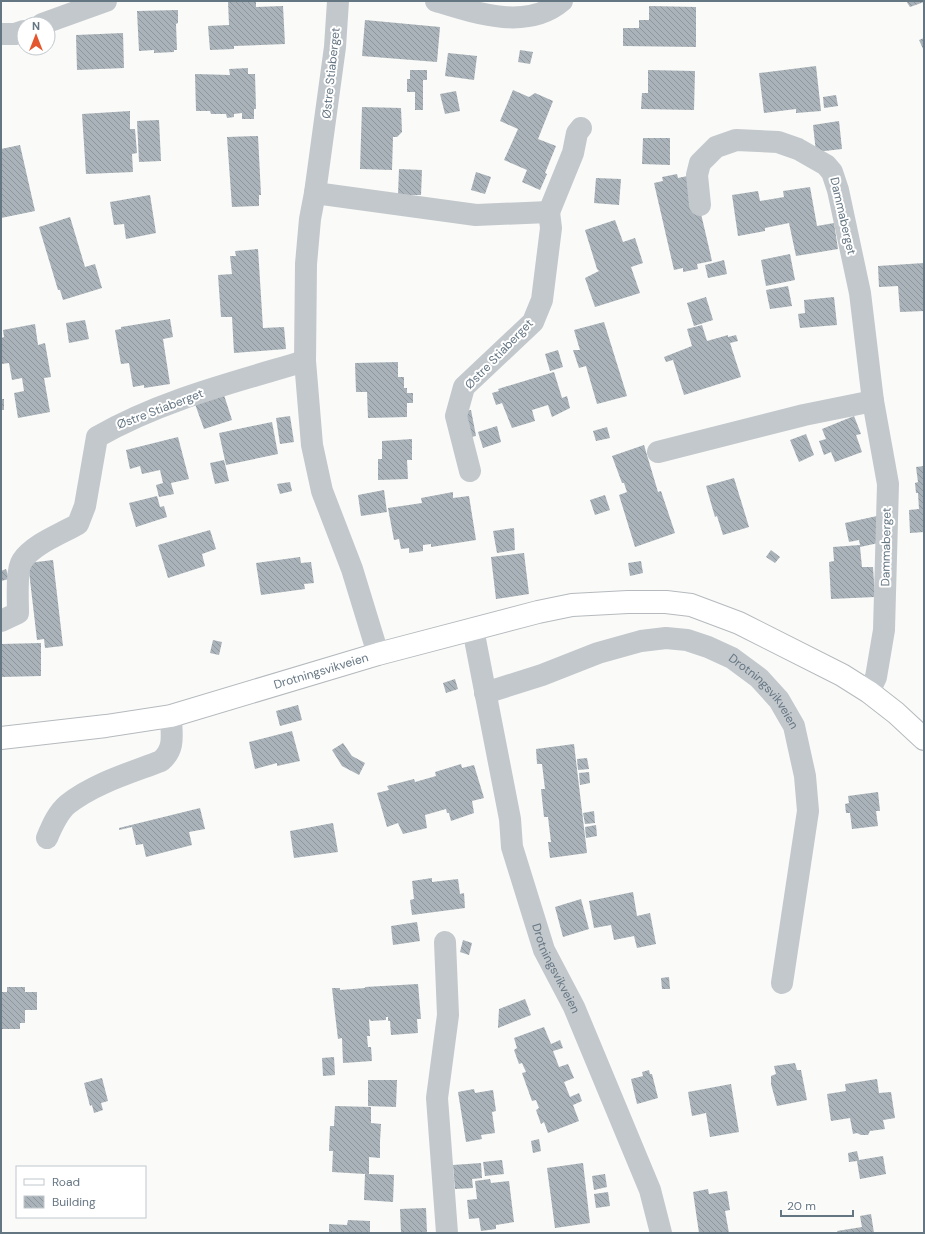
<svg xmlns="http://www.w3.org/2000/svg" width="925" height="1234" font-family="'DM Sans',sans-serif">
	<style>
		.building { fill: url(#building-back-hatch) }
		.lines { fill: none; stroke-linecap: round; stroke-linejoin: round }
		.major-casing { stroke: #b5babe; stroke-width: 24 }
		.minor { stroke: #c3c8cc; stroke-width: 22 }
		.major { stroke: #fff; stroke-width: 22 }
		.labels { text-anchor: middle; stroke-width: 4; stroke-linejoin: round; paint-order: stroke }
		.street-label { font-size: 12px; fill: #657683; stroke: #fff }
	</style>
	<defs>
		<pattern id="building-back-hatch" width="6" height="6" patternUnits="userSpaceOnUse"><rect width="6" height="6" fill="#aab3b9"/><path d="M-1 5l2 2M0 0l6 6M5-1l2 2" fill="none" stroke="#8e969c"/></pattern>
	</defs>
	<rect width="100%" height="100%" fill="#fafaf8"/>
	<path class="building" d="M228 1H256V7L283 6 285 44 234 46V49L210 50 208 26 229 25Z
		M906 1H924V2L910 7Z
		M649 6 696 7V47L623 46V28H639V20H649Z
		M178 10V23L176 24 177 50H174V52L154 53V50L139 51 137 11Z
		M365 20 440 27 437 62 362 56Z
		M123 33 124 68 77 70 76 35Z
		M924 38V51L919 40Z
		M520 50 533 52 530 64 518 62Z
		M448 53 477 56 474 80 445 76Z
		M816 66 821 111 796 113V109L764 113 759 73Z
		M248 68V74H255L256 109H254V119H242V113L234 114V117L227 118 226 114H211L210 111H196L195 74 230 75 229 69Z
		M410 70H427V80H423V110H415V92H407V79H410Z
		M648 70 695 71 694 110 641 109 642 93H648Z
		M513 90 529 97 535 93 553 101 538 139 556 146 545 173 547 174 540 190 522 182 527 170 504 160 518 129 500 121Z
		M456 91 460 111 445 114 440 94Z
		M836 95 838 106 824 108 823 97Z
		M362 107 401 108 402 132 397 137H393L392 170 360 169Z
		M130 111V129H135L137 153 132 154 133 172 86 174 82 114Z
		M159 120 161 161 139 162 137 121Z
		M839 121 842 149 816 152 813 125Z
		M258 136 261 195H259V206L232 207 227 137Z
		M643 138H670V165L642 164Z
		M20 145 35 211 1 218V149Z
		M399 169 422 170 421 195H398Z
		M476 172 491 177 485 194 471 190Z
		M677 174 678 178 692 175 712 261 697 264 698 269 683 272V268L674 270 654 183 663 181 662 177Z
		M596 178 621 179 619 205 594 203Z
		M810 187 817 226 834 223 838 249 796 256 789 223 765 228V231L738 236 732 195 758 191 760 201 784 197 783 191Z
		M150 195 156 233 126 239 124 224 114 225 110 202Z
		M70 217 85 267 95 264 102 288 63 300 60 290H58L39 227Z
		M615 220 623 242 635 238 643 263 631 267 640 293 595 307 585 278 599 271 597 269 585 230Z
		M258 249 263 328 284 327 286 349 234 353 232 317H221L218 275 232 274 230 256H236L235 251Z
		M790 254 795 280 766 286 761 260Z
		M724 260 727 274 708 278 705 265Z
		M924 263V311L900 312 898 286 879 287 878 266Z
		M788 286 792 306 770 309 766 290Z
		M706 297 713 320 694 326 687 303Z
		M834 297 837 325 800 328 798 314 805 313 804 300Z
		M170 319 173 337 163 339 170 384 144 388V385L133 387 129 363 121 364 115 330 121 329V327Z
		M85 320 89 339 69 343 66 323Z
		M604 322 627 396 597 404 586 366 579 368 573 350H580L574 330Z
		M35 324 38 345 45 343 51 377 44 378 50 412 18 418 14 393 24 391 22 378 12 380 9 363 1 364V338L4 337 3 330Z
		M702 325 707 341 728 335V337L736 335 738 341 730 343 741 377 684 395 673 360 666 362 664 357 692 346 687 329Z
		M558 350 563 367 550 371 545 354Z
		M398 362V377H404V388H407V393H413V403H407V417L368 418 367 392H356L355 363Z
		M554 372 562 398 567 396 570 408 552 417 548 405 532 410 535 421 512 428 502 403 496 405 492 393 499 391 498 389Z
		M224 395 232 420 204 429 195 404Z
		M1 399H4V410H1Z
		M471 410 476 436 471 437 464 411Z
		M290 416 294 442 280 444 276 418Z
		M854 416 861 434 856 435 862 452 835 462 831 452 824 455 819 441 826 439 822 429Z
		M272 422 278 454 226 465 219 433Z
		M497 426 501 442 483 448 478 432Z
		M607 427 610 438 596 441 593 431Z
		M806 434 814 455 799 462 790 440Z
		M178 437 189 479 171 483 174 494 159 497 156 485 163 483 160 470 142 474 140 466 130 469 126 450Z
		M412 439V460H407L408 479 378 480V459H382V441Z
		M644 445 658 492 661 491 675 533 635 547 619 495 627 492 624 483H622L612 456Z
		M224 460 229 481 215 484 210 463Z
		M924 466V532L910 533 909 510 919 509 918 493H916L915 483 918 482 916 467Z
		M734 478 749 527 723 535 717 516 715 517 706 486Z
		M290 482 292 491 280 494 277 484Z
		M384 490 387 512 361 516 358 495Z
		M453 492V498L469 496 476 540 431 547V544L423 545V551L409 553V548L401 549 399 539 394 540 388 508 422 503 421 498Z
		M605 495 610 510 595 515 590 500Z
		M157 496 160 507 164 506 167 517 136 527 129 503Z
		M877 516 883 542 860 547 862 567H873L875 597 831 599 829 562 834 561 833 547 860 545 859 540 849 542 845 523Z
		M514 528 515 550 497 553 493 531Z
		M210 530 216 549 202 554 205 566 168 578 158 545Z
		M771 550 780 557 775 563 766 557Z
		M524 553 529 594 496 599 491 557Z
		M300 557 301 563 311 562 314 583 304 584 305 589 261 595 256 563Z
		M53 560 63 646 45 648 44 639 37 640 28 563Z
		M641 561 643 573 630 576 628 563Z
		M6 569 9 579 1 581V571Z
		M213 640 222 642 219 655 210 653Z
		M41 643V676L1 677V644Z
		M455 679 458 689 446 693 443 683Z
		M298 705 302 720 280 726 276 711Z
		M292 731 300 761 277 766V763L255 769 249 742Z
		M343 743 352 756 365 763 359 775 342 766 332 750Z
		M574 744 587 853 550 858 548 842H551L548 817H544L541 789H545L542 764H537L536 749Z
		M587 758 589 769 578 770 577 759Z
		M461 764 462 768 474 765 484 798 472 801 474 813 451 821 449 813H447L446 809 425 815 427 828 403 834 398 823 387 827 377 793 389 790 387 786 414 779 415 782 436 776 435 772Z
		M589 772 590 783 580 785 579 773Z
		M878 792 880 811H876L878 826 852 829 850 813H846L845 804 849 803 848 796Z
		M200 808 205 829 189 832 192 845 146 857 143 844 136 845 132 827 119 830V828Z
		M594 811 595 823 585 824 583 813Z
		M333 823 338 852 294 858 290 831Z
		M596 825 597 836 586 838 585 827Z
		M432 878V882L458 879 460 894 464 893 465 908 412 915 410 900 414 899 412 881Z
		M633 892 637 916 650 913 656 944 637 948 634 936 614 940 611 925 594 928 589 901Z
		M581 899 589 929 563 937 555 907Z
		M417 922 420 941 393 945 391 926Z
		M463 940 472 943 469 955 460 952Z
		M669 977 670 989H662L661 978Z
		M418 984 421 1019H417L418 1033 391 1035 390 1021H388V1017H386V1020L371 1021 369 1019 370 1036H367L368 1047H371L372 1061 343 1063 342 1038 338 1039 332 988H340V990L365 988V987Z
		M7 987H25V992H37V1010H25V1023H20V1029H1V992H7Z
		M525 999 531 1015 498 1028 499 1009Z
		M544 1027 551 1044 560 1040 563 1048 553 1051 559 1067 568 1064 574 1078 564 1082 570 1097 579 1093 582 1101 573 1105 579 1121 548 1133 544 1122 541 1124 536 1110 539 1108 536 1100 532 1101 522 1073 526 1072 522 1063 519 1064 514 1050 517 1048 514 1038Z
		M334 1057 335 1075 323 1076 322 1058Z
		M795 1063 797 1070H801L807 1100 777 1106 771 1084V1076L776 1074 774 1066Z
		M649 1070 650 1074H652L658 1098 637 1104 631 1079 643 1076 642 1072Z
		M102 1078 108 1101 101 1103 103 1110 94 1113 92 1105 90 1106 84 1083Z
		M877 1079 879 1093 891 1092 895 1118 883 1120 885 1129 870 1131 868 1135H861L857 1133 853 1134 850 1118 831 1121 827 1094 846 1091 845 1084Z
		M368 1080H397L396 1107 368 1106Z
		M731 1084 739 1132 710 1137 706 1113 692 1116 688 1092Z
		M474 1089 475 1093 493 1090 496 1111 492 1112 495 1133 481 1135 482 1139 466 1142 458 1092Z
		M335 1106 371 1107V1123L381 1124 380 1141V1158L369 1157V1174L394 1175 393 1202 364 1200 365 1174 332 1172 333 1151H329L330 1126H334Z
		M539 1139 541 1151 533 1153 531 1141Z
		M857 1151 859 1160 883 1156 886 1174 860 1179 857 1161 849 1162 848 1153Z
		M502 1160 504 1174 485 1176 483 1162Z
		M481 1163 482 1178 472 1179 473 1188 455 1189 453 1165Z
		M583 1163 590 1223 555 1228 547 1168Z
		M605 1174 607 1187 594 1190 592 1176Z
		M490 1179 491 1183 509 1181 514 1222 496 1225V1229L481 1231 479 1218 469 1219 467 1200 477 1199 475 1181Z
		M708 1189 709 1194 727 1191 730 1210 725 1211 729 1233H699L693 1192Z
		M608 1192 610 1206 596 1208 594 1194Z
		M426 1208 427 1233H401L400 1209Z
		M871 1214 874 1233H838L837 1231 862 1227 860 1216Z
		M348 1220 370 1221V1233H329V1224L347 1225Z"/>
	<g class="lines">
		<g class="major-casing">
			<g id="major">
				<path id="s3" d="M1 738 106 726 171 716 378 654 538 612 572 605 628 602H666L691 605 739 623 842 675 869 692 896 713 924 739"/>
			</g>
		</g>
		<g class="minor">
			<path d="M338 1 335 47 315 193 310 219 306 264 305 361 312 445 322 491 352 569 378 654"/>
			<path d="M436 1C475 13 527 31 562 1"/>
			<path d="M42 24 106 1"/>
			<path d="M1 34H15L24 31"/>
			<path d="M315 193 476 215 549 212 551 228 542 300 533 322 464 387 456 416 470 471"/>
			<path d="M700 205 697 175 700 163 716 147 736 140 778 142 798 149 826 165 832 172 838 190 860 293 873 401 888 484 884 630 876 677 869 692"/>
			<path d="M549 212 573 153 577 133 581 128"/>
			<path d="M658 452 804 415 873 401"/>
			<path d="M1 621 18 613C18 601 16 570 22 561 33 544 61 534 78 524L85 506 97 437C161 400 235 382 305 361"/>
			<path id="s1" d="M473 629 510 819 512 847 544 950 574 1007 650 1190 661 1233"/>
			<path id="s2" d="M485 693 542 675 598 653 641 641 666 638 687 640 708 647 732 658 759 678 779 700 794 726 805 776 808 811 782 983"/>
			<path d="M47 838C52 826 58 812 68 804 95 783 130 773 161 761 176 748 171 734 171 716"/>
			<path d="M445 942 448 1015 437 1098 447 1233"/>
		</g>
		<use href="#major" class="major"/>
	</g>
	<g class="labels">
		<g class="street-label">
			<text transform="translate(331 73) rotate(-84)" y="4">Østre Stiaberget</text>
			<text transform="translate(843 216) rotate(77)" y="4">Dammaberget</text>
			<text transform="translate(499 354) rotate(-46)" y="4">Østre Stiaberget</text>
			<text transform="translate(160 409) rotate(-21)" y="4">Østre Stiaberget</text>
			<text transform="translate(886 547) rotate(-89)" y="4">Dammaberget</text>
			<text dy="4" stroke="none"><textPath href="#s3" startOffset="328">Drotningsvikveien</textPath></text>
			<text dy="4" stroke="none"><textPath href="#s2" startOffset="306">Drotningsvikveien</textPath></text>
			<text dy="4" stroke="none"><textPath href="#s1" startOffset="351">Drotningsvikveien</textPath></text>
		</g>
	</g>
	<rect width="925" height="1234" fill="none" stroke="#657683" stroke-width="4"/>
	<rect x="16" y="1166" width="130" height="52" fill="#ffffff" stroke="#c1c8cd"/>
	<rect x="24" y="1179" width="20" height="6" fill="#ffffff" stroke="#c1c8cd"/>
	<text x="52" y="1186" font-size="12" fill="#657683">Road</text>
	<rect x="24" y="1196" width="20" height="12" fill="url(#building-back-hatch)" stroke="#c1c8cd"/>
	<text x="52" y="1206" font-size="12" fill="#657683">Building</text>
	<g transform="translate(36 36)"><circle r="19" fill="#ffffff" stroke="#c1c8cd"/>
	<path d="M0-3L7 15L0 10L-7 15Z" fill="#e4572e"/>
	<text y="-6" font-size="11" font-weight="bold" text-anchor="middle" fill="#657683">N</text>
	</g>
	<path d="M781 1210v6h72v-6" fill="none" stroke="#657683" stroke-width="2"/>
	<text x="787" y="1210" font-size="12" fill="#657683" stroke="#ffffff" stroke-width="3" paint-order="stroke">20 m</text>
</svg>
